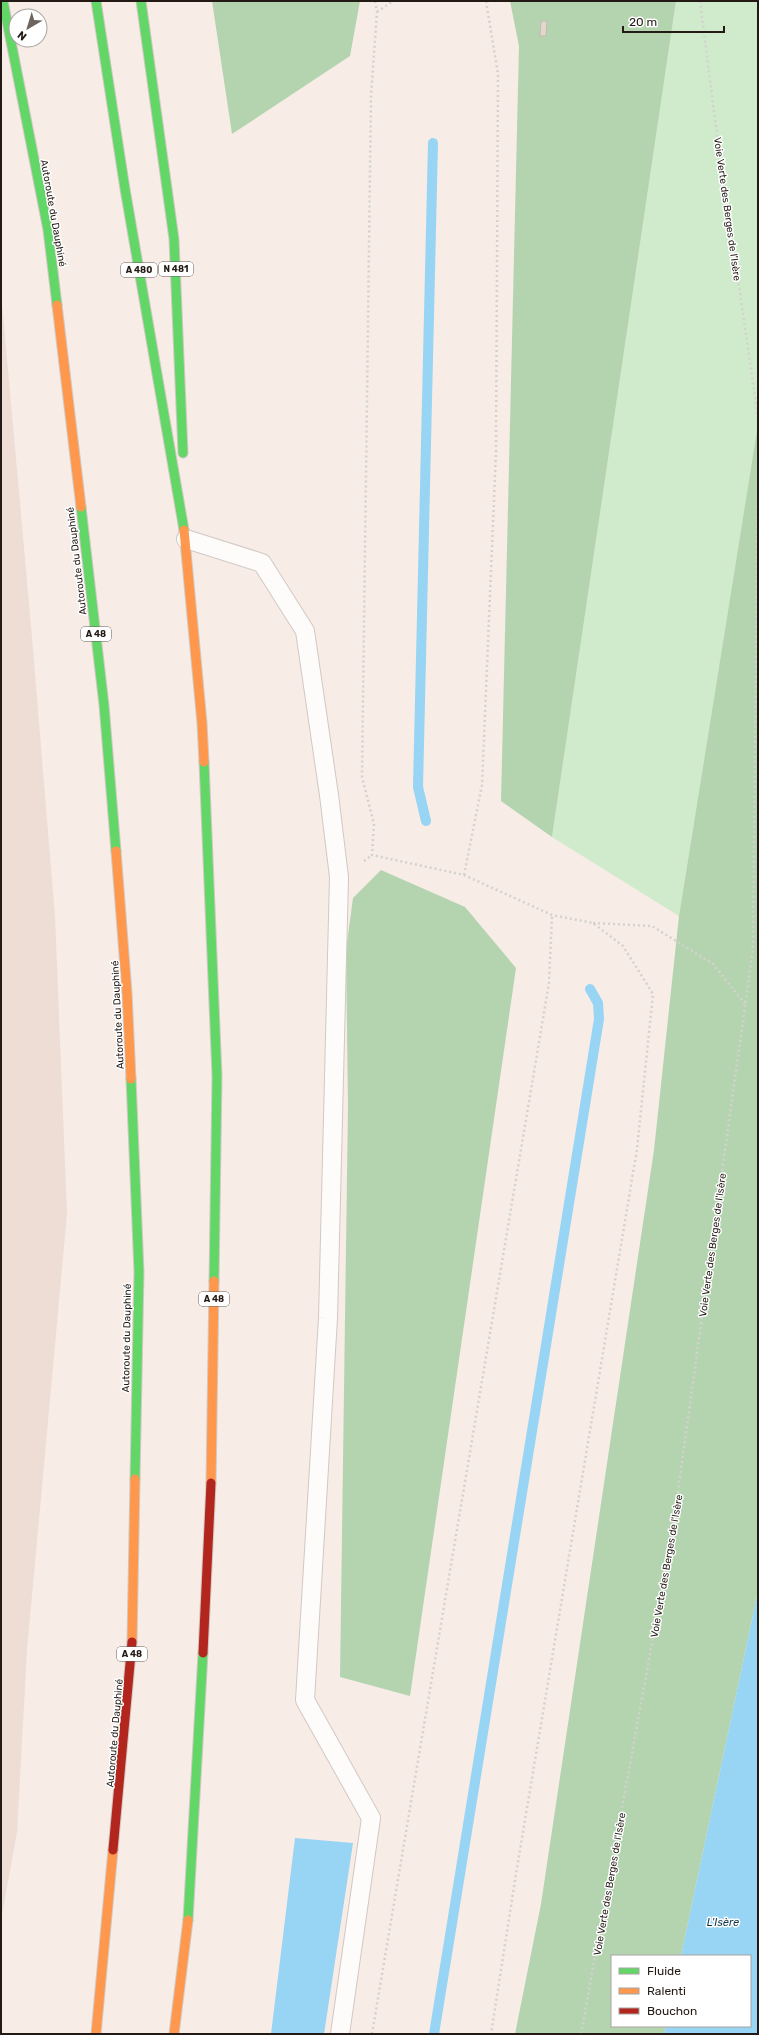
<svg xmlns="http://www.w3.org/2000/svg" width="759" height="2035" font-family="Rubik,sans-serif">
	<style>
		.industrial { fill: #eeddd4 }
		.green { fill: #d0ebcb }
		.forest { fill: #b4d4b0 }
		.water { fill: #98d4f3 }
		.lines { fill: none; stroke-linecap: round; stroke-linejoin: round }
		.stream { stroke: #98d4f3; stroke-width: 10 }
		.building { fill: #e5d6ca; stroke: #c3bab4 }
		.lane-casing { stroke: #d2c8c3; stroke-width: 20 }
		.fast-casing { stroke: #d2c8c3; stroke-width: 11 }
		.slow-casing { stroke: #d2c8c3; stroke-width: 11 }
		.jam-casing { stroke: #d2c8c3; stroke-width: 11 }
		.path { stroke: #d4d1cf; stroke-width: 2.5; stroke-dasharray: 2 3; stroke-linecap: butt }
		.lane { stroke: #fefcfb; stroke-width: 18 }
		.fast { stroke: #63d668; stroke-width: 9 }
		.slow { stroke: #ff974d; stroke-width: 9 }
		.jam { stroke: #b3261e; stroke-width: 9 }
		.labels { text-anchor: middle; stroke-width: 3; stroke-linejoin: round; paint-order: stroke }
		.shield { fill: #fff; stroke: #655f5b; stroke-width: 1 }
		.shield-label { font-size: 9px; font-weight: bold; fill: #231a15 }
		.street-label { font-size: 10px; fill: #231a15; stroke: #fff }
		.water-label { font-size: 11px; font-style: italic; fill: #0f374a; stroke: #fff }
	</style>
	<rect width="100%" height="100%" fill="#f7ece6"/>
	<path class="industrial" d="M1 292 32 637 55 917 67 1214 27 1650 17 1832 1 1920Z"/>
	<path class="green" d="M676 1H758V424L679 916 552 837Z"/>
	<path class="forest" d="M212 1H360L350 56 232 134Z
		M510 1H676L552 837 501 801 519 46Z
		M758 424V1591L681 1956H612V2026H666L664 2034H515L541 1904 654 1150 679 916Z
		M381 870 465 907 516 968 410 1696 340 1677 348 1105 346 950 353 898Z"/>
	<path class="water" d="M758 1591V2034H664L666 2026H750V1956H681Z
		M295 1838 353 1843 324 2034H271Z"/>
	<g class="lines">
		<path class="stream" d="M426 821 418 787 433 143
			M434 2034 599 1019 598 1003 590 989"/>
	</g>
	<path class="building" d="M541 21H547L546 36H540Z"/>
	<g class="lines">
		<g class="lane-casing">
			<path id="lane" d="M186 539 262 563 305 631 329 795 339 877 328 1318 305 1700 371 1818 340 2034"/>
		</g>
		<g class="fast-casing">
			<path id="fast" d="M3 1 48 230 57 305
				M96 1 125 189 184 530
				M141 1 174 239 183 453
				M81 507 104 705 116 851
				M204 762 217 1076 214 1281
				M131 1079 139 1272 135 1479
				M188 1920 203 1653"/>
		</g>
		<g class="slow-casing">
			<path id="slow" d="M57 305 81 507
				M184 530 202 723 204 762
				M116 851 127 993 131 1079
				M211 1483 214 1281
				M132 1642 135 1479
				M96 2034 113 1850
				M174 2034 188 1920"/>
		</g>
		<g class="jam-casing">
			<path id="jam" d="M203 1653 211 1483
				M113 1850 132 1642"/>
		</g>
		<path class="path" d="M375 1 377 12 371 96 362 777 374 824 372 855 464 875 552 915 593 923 623 946 653 994 637 1149 516 1874 491 2034
			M700 1 714 112 758 418
			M377 12 393 1
			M364 861 372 855
			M464 875 482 785 496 452 498 74 486 1
			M593 923 652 926 713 964 745 1004
			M372 2034 549 983 552 915
			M581 2034 673 1527 753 948 758 448"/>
		<use href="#lane" class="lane"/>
		<use href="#fast" class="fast"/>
		<use href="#slow" class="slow"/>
		<use href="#jam" class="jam"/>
	</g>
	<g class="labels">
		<g class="shield">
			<rect x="159" y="262" width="34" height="14" rx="3"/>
			<rect x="121" y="263" width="36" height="14" rx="3"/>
			<rect x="81" y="627" width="30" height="14" rx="3"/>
			<rect x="199" y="1292" width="30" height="14" rx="3"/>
			<rect x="117" y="1647" width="30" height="14" rx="3"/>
		</g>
		<g class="shield-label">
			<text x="176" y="272">N 481</text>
			<text x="139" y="273">A 480</text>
			<text x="96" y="637">A 48</text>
			<text x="214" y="1302">A 48</text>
			<text x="132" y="1657">A 48</text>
		</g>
		<g class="street-label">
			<text transform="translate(728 209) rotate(82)" y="4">Voie Verte des Berges de l'Isère</text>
			<text transform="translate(54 213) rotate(80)" y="4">Autoroute du Dauphiné</text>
			<text transform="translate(76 561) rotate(-97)" y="4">Autoroute du Dauphiné</text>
			<text transform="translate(117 1015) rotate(-93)" y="4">Autoroute du Dauphiné</text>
			<text transform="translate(712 1245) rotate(-82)" y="4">Voie Verte des Berges de l'Isère</text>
			<text transform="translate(126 1338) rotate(-89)" y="4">Autoroute du Dauphiné</text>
			<text transform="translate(666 1566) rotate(-80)" y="4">Voie Verte des Berges de l'Isère</text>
			<text transform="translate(114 1733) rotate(-85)" y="4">Autoroute du Dauphiné</text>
			<text transform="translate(609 1884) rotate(-80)" y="4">Voie Verte des Berges de l'Isère</text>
		</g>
		<g class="water-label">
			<text x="723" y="1926">L'Isère</text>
		</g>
	</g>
	<rect width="759" height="2035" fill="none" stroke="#231a15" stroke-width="4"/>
	<rect x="611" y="1955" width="140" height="72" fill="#ffffff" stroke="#a7a3a1"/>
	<rect x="619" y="1968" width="20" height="6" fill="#63d668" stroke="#a7a3a1"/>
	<text x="647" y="1975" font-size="12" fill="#231a15">Fluide</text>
	<rect x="619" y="1988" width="20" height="6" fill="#ff974d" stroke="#a7a3a1"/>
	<text x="647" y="1995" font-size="12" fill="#231a15">Ralenti</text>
	<rect x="619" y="2008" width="20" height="6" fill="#b3261e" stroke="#a7a3a1"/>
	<text x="647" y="2015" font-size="12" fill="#231a15">Bouchon</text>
	<g transform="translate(28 28) rotate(218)"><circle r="19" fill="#ffffff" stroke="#a7a3a1"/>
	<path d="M0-3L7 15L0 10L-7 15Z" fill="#6d645e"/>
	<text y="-6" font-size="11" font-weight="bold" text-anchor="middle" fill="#231a15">N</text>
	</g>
	<path d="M623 26v6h101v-6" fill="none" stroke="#231a15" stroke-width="2"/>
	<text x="629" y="26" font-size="12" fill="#231a15" stroke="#ffffff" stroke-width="3" paint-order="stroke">20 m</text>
</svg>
